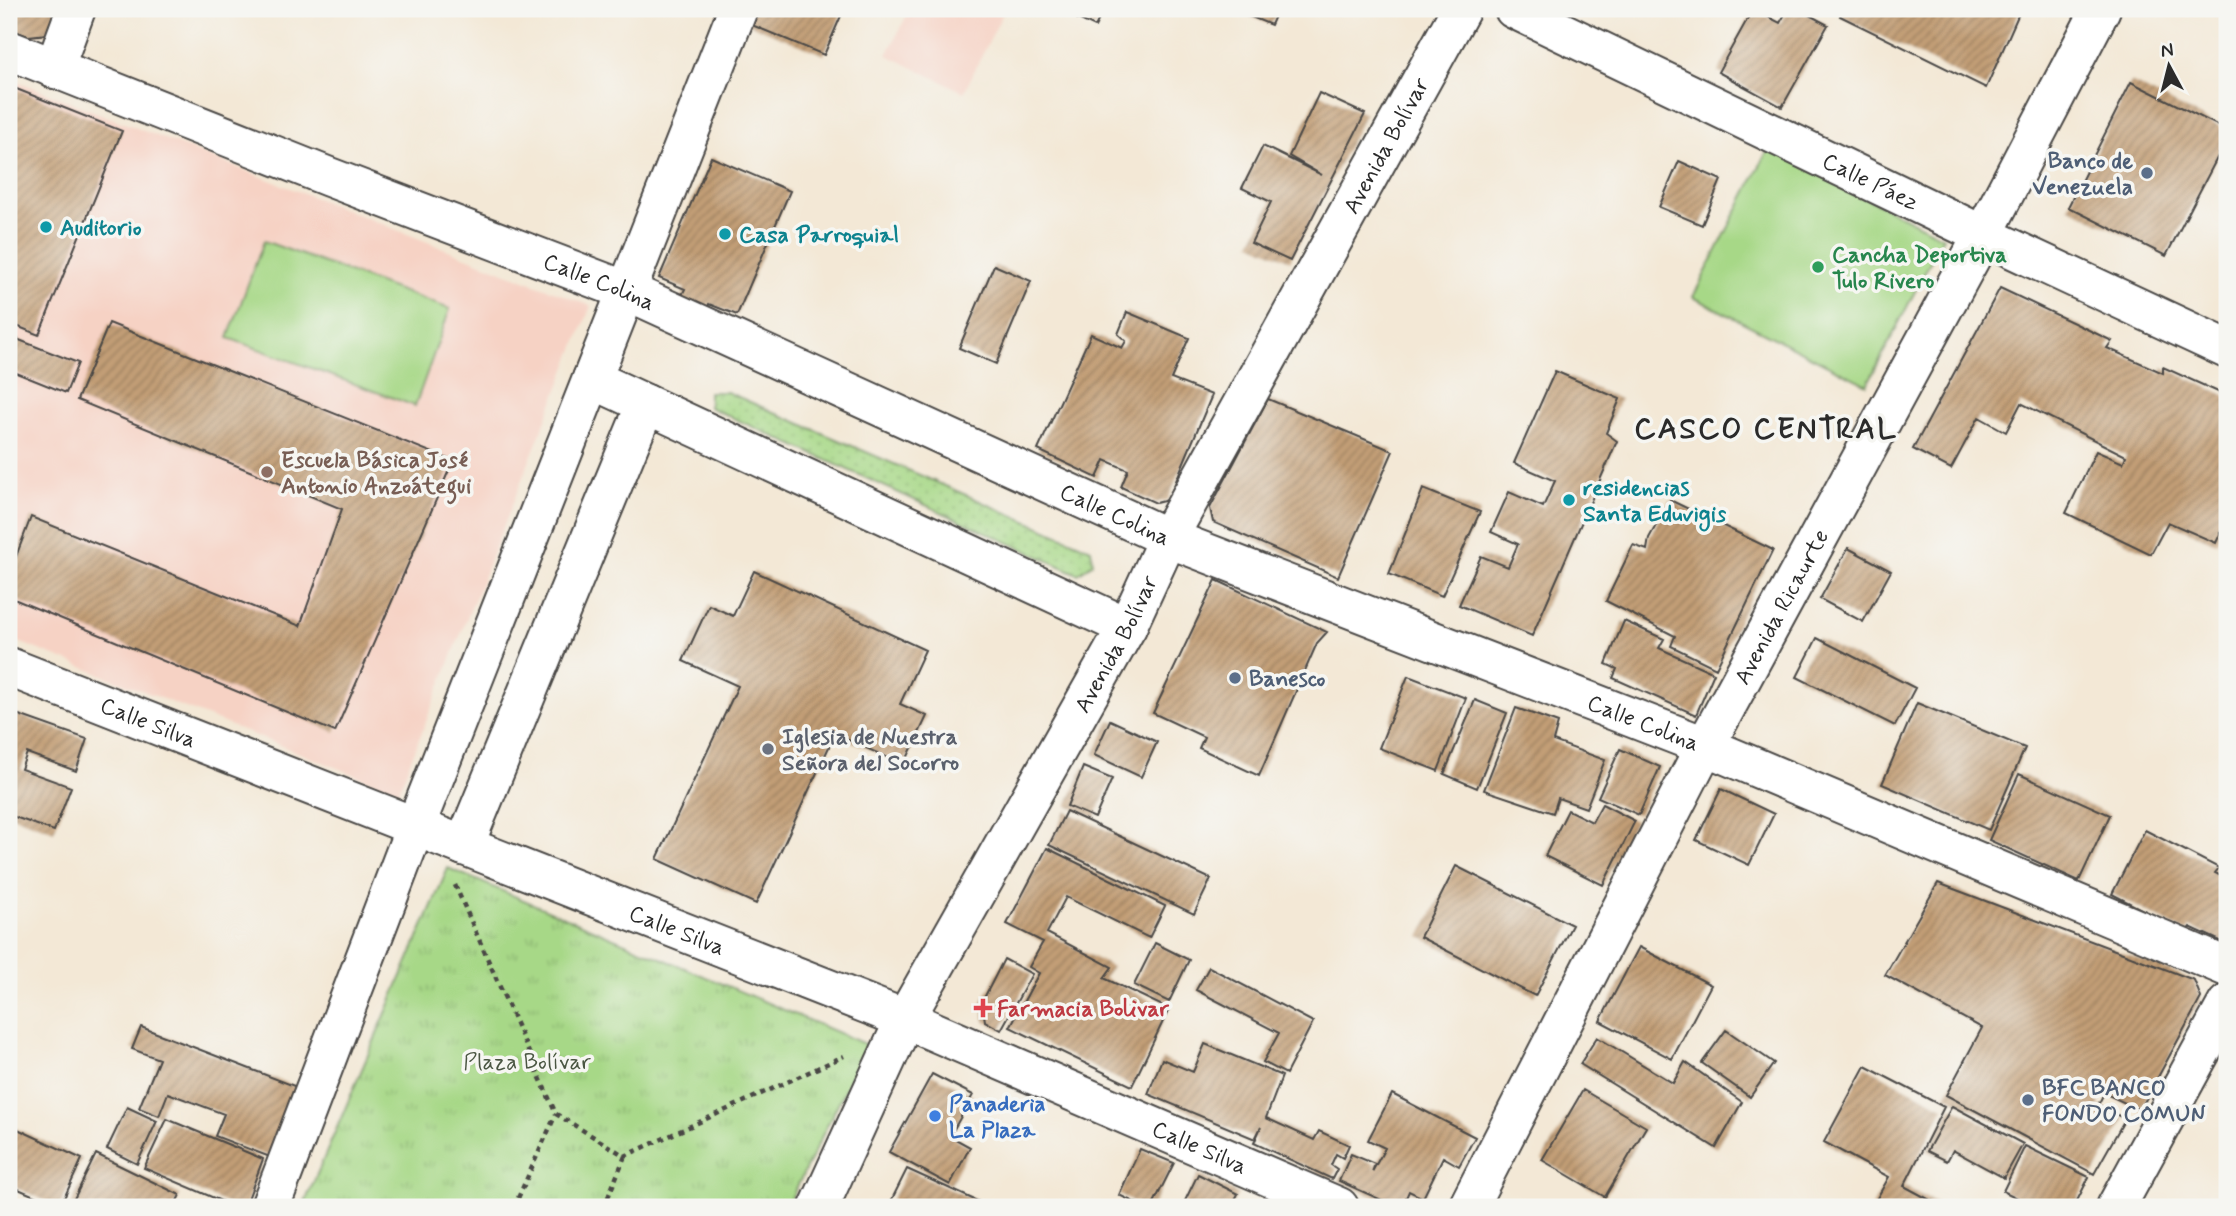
<svg xmlns="http://www.w3.org/2000/svg" width="2236" height="1216" font-family="Mynerve,sans-serif">
	<style>
		.built { fill: #f6d2c4 }
		.grass { fill: url(#grass-dots); stroke: #698259; stroke-width: 2 }
		.park { fill: url(#park-tufts); stroke: #698259; stroke-width: 2 }
		.pitch { fill: #a7d887; stroke: #698259; stroke-width: 2 }
		.building { fill: url(#building-hatch) }
		.lines { fill: none; stroke-linecap: round; stroke-linejoin: round }
		.minor-casing { stroke: #494745; stroke-width: 42 }
		.tertiary-casing { stroke: #494745; stroke-width: 42 }
		.path { stroke: #494745; stroke-width: 4.5; stroke-dasharray: 5 5; stroke-linecap: butt }
		.minor { stroke: #fff; stroke-width: 38 }
		.tertiary { stroke: #fff; stroke-width: 38 }
		.service-dot { fill: #5c6f8a; stroke: #f6f6f2; stroke-width: 2.5 }
		.culture-dot { fill: #0f9aa8; stroke: #f6f6f2; stroke-width: 2.5 }
		.leisure-dot { fill: #2e9e5b; stroke: #f6f6f2; stroke-width: 2.5 }
		.education-dot { fill: #8d6e63; stroke: #f6f6f2; stroke-width: 2.5 }
		.worship-dot { fill: #6b7280; stroke: #f6f6f2; stroke-width: 2.5 }
		.health-dot { fill: #e0444e; stroke: #f6f6f2; stroke-width: 2.5 }
		.shop-dot { fill: #3f7fe0; stroke: #f6f6f2; stroke-width: 2.5 }
		.labels { text-anchor: middle; stroke-width: 7; stroke-linejoin: round; paint-order: stroke }
		.street-label { font-size: 23px; fill: #2b2b2b; stroke: #f6f6f2 }
		.service-label { font-size: 23px; font-weight: bold; fill: #4e5e75; stroke: #f6f6f2; text-anchor: start }
		.culture-label { font-size: 23px; font-weight: bold; fill: #0d838f; stroke: #f6f6f2; text-anchor: start }
		.leisure-label { font-size: 23px; font-weight: bold; fill: #27864d; stroke: #f6f6f2; text-anchor: start }
		.education-label { font-size: 23px; font-weight: bold; fill: #785e54; stroke: #f6f6f2; text-anchor: start }
		.worship-label { font-size: 23px; font-weight: bold; fill: #5b616d; stroke: #f6f6f2; text-anchor: start }
		.health-label { font-size: 23px; font-weight: bold; fill: #be3a42; stroke: #f6f6f2; text-anchor: start }
		.park-label { font-size: 23px; fill: #4a5642; stroke: #f6f6f2 }
		.shop-label { font-size: 23px; font-weight: bold; fill: #366cbe; stroke: #f6f6f2; text-anchor: start }
		.district-label { font-size: 30px; font-weight: bold; letter-spacing: 2px; fill: #2b2b2b; stroke: #f6f6f2 }
	</style>
	<defs>
		<pattern id="grass-dots" width="8" height="8" patternUnits="userSpaceOnUse" patternTransform="scale(1.75)"><rect width="8" height="8" fill="#a7d887"/><path d="M2 2h.1M6 6h.1" fill="none" stroke="#90ba75" stroke-width="1.8" stroke-linecap="round"/></pattern>
		<pattern id="park-tufts" width="24" height="20" patternUnits="userSpaceOnUse" patternTransform="scale(1.75)"><rect width="24" height="20" fill="#a7d887"/><path d="M3 7l-1-3M5 7V3M7 7l1-3M15 17l-1-3M17 17v-4M19 17l1-3" fill="none" stroke="#90ba75"/></pattern>
		<pattern id="building-hatch" width="6" height="6" patternUnits="userSpaceOnUse" patternTransform="scale(1.75)"><rect width="6" height="6" fill="#c29e76"/><path d="M-1 1l2-2M0 6l6-6M5 7l2-2" fill="none" stroke="#9e8161"/></pattern>
	</defs>
	<rect width="100%" height="100%" fill="#f6f6f2"/>
	<filter id="ink" filterUnits="userSpaceOnUse"><feTurbulence type="fractalNoise" baseFrequency=".0143" numOctaves="2"/><feDisplacementMap in="SourceGraphic" scale="14" xChannelSelector="R" yChannelSelector="G"/><feConvolveMatrix kernelMatrix="1 2 1 2 8 2 1 2 1" color-interpolation-filters="sRGB"/></filter>
	<filter id="wash" filterUnits="userSpaceOnUse"><feTurbulence type="fractalNoise" baseFrequency=".00686" numOctaves="4" result="noise"/><feDisplacementMap in="SourceGraphic" scale="28" xChannelSelector="R" yChannelSelector="G"/><feGaussianBlur stdDeviation="1.57" result="paint"/><feColorMatrix in="noise" values="0 0 0 0 0 0 0 0 0 0 0 0 0 0 0 0 0 1.4 0 .05"/><feComposite in="paint" operator="in"/></filter>
	<g filter="url(#wash)">
		<rect width="100%" height="100%" fill="#f3e8d6"/>
		<path class="built" d="M910 9H1005L964 92 887 55Z
			M9 78 591 306 398 792 9 638Z"/>
		<path class="grass" d="M709 392H727L1091 549 1093 563 1078 574 709 407Z"/>
		<path class="park" d="M448 868 867 1045 787 1207H303Z"/>
		<path class="pitch" d="M1769 148 1943 237 1867 385 1693 297Z
			M264 241 450 309 415 406 228 338Z"/>
		<g id="blocks">
			<path class="building" d="M9 9H57L48 34 28 36 9 29Z
				M753 9H844L824 55 747 23Z
				M1075 9H1104L1095 27 1072 16Z
				M1232 9H1278L1271 25Z
				M1753 9 1780 23 1788 9H1798L1828 25 1782 107 1718 72Z
				M1843 9H2015L2020 11 1986 88 1840 16Z
				M2131 82 2227 130V139L2166 256 2068 207Z
				M14 88 122 131 39 335 9 323V102Z
				M1319 93 1365 114 1290 261 1251 243 1271 202 1242 188 1263 146 1322 175 1289 156Z
				M711 157 790 191 737 315 709 304 706 312 679 301 685 289 659 278Z
				M1679 161 1721 180 1702 225 1659 207Z
				M994 265 1031 281 996 364 959 348Z
				M2000 288 2112 341 2107 348 2163 373V367L2227 396V519L2216 543 2168 522 2151 554 2066 513 2096 451 2123 463 2126 456 2021 403 2006 432 1979 417 1951 469 1913 449Z
				M1127 312 1189 338 1171 379 1212 395 1168 500 1156 503 1121 487 1128 470 1105 460 1097 478 1038 450 1091 334 1122 348 1126 341 1118 334Z
				M109 323 453 461 335 732 9 597V575L31 517 300 626 342 509 77 400Z
				M9 336 78 363 66 393 9 370Z
				M1555 371 1620 399 1606 433 1617 441 1532 636 1459 605 1481 556 1508 567 1518 544 1491 532 1509 492 1543 507 1555 481 1514 463Z
				M1268 399 1393 451 1338 577 1213 522 1210 508Z
				M1423 489 1480 512 1442 596 1389 574Z
				M1670 500 1773 550 1716 668 1671 646 1675 636 1606 601 1633 545 1647 550 1649 538Z
				M1848 548 1891 571 1863 622 1820 599Z
				M754 571 925 650 900 704 927 716 904 765 835 734 756 904 657 859 738 686 683 661 709 605 733 616Z
				M1216 580 1327 632 1317 643 1259 776 1199 748 1204 737 1153 713Z
				M1624 621 1664 639 1659 648 1714 673 1696 715 1613 678 1617 669 1606 664Z
				M1817 638 1915 688 1895 726 1797 677Z
				M1408 676 1466 698 1438 771 1379 748Z
				M1475 700 1507 713 1477 788 1444 774Z
				M1917 703 2025 748 1989 830 1882 784Z
				M1516 708 1558 723 1553 741 1605 760 1586 808 1558 798 1553 813 1484 790Z
				M16 714 87 739 76 771 27 753 21 769 71 787 54 831 9 815V733Z
				M1110 720 1157 742 1141 777 1094 755Z
				M1620 749 1660 767 1639 815 1598 797Z
				M1083 767 1112 779 1095 818 1067 806Z
				M2019 774 2110 815 2079 881 1989 840Z
				M1721 789 1774 814 1749 865 1696 840Z
				M1602 804 1635 821 1603 885 1545 856 1568 810 1592 822Z
				M1066 811 1211 879 1194 914 1049 845Z
				M2145 830 2219 868 2215 873 2227 879V944L2190 927 2186 932 2112 894Z
				M1047 848 1165 906 1149 938 1066 897 1047 933 1112 967 1104 978 1169 1009 1132 1086 1010 1027 1039 973 1029 967 1043 942 1007 924Z
				M1456 866 1572 925 1535 996 1420 937Z
				M1938 883 2194 980 2201 998 2140 1110 2104 1093 2098 1105 2125 1119 2094 1174 1946 1095 1982 1028 1885 975Z
				M1155 943 1189 960 1169 1002 1134 985Z
				M1639 947 1711 985 1672 1059 1600 1021Z
				M1004 959 1032 974 1001 1030 985 1021 982 1002Z
				M1209 967 1313 1022 1286 1074 1263 1062 1279 1033 1196 990Z
				M141 1027 297 1087 270 1157 215 1136 224 1114 168 1093 159 1116 139 1108 159 1059 132 1049Z
				M1726 1030 1774 1063 1750 1097 1702 1063Z
				M1597 1037 1673 1083 1685 1062 1742 1102 1716 1148 1580 1064Z
				M1205 1044 1282 1076 1266 1118 1314 1140 1319 1131 1349 1145 1343 1158 1336 1154 1331 1165 1337 1169 1332 1179 1254 1143 1261 1127 1255 1139 1148 1094 1162 1059 1193 1072Z
				M1865 1066 1944 1107 1904 1186 1943 1207H1872L1889 1177 1824 1142Z
				M932 1074 973 1095 950 1136 970 1147 950 1185 889 1152Z
				M1583 1090 1646 1127 1605 1197 1542 1160Z
				M1392 1094 1475 1137 1459 1166 1443 1157 1423 1198 1409 1191 1402 1207H1397L1339 1181 1351 1154 1375 1164 1372 1172 1385 1148 1368 1140Z
				M1952 1106 2023 1144 2004 1178 1953 1150 1947 1161 1927 1151Z
				M127 1107 157 1121 137 1164 107 1149Z
				M167 1119 263 1159 245 1207H235L144 1168Z
				M9 1125 82 1159 60 1207 9 1185Z
				M2025 1146 2089 1177 2074 1207H2030L2032 1205 2003 1191Z
				M1140 1149 1174 1163 1152 1207H1144L1119 1195Z
				M96 1154 180 1195 174 1207H70Z
				M907 1169 990 1207H888Z
				M1198 1174 1238 1194 1231 1207H1182Z"/>
		</g>
	</g>
	<g filter="url(#ink)">
		<use href="#blocks" fill-opacity="0" stroke="#494745" stroke-width="2"/>
		<g class="lines">
			<g class="minor-casing">
				<g id="minor">
					<path id="s1" d="M1514 9 1983 235 2227 349"/>
					<path id="s2" d="M9 50 329 177 627 291 1168 538 1705 746 2227 967"/>
					<path d="M54 69 76 9"/>
					<path d="M592 379 1127 627"/>
					<path id="s3" d="M9 667 905 1019 1339 1207"/>
					<path d="M464 846 646 404"/>
					<path d="M270 1207 415 827 738 9"/>
					<path id="s4" d="M819 1207 905 1019 1127 627 1168 538 1461 9"/>
					<path id="s5" d="M1468 1207 1705 746 1983 235 2101 9"/>
				</g>
			</g>
			<g class="tertiary-casing">
				<path id="tertiary" d="M2116 1207 2227 1004"/>
			</g>
			<path class="path" d="M455 885 556 1114 625 1156 844 1056
				M514 1207 556 1114
				M604 1207 625 1156"/>
			<use href="#minor" class="minor"/>
			<use href="#tertiary" class="tertiary"/>
		</g>
	</g>
	<g class="service-dot">
		<circle cx="2147" cy="173" r="7"/>
		<circle cx="1235" cy="678" r="7"/>
		<circle cx="2028" cy="1100" r="7"/>
	</g>
	<g class="culture-dot">
		<circle cx="46" cy="227" r="7"/>
		<circle cx="725" cy="234" r="7"/>
		<circle cx="1569" cy="500" r="7"/>
	</g>
	<circle class="leisure-dot" cx="1818" cy="267" r="7"/>
	<circle class="education-dot" cx="267" cy="472" r="7"/>
	<circle class="worship-dot" cx="768" cy="749" r="7"/>
	<path class="health-dot" d="M979.5 997.5h7v7h7v7h-7v7h-7v-7h-7v-7h7z"/>
	<circle class="shop-dot" cx="935" cy="1116" r="7"/>
	<g class="labels">
		<g class="street-label">
			<text dy="8" stroke="none"><textPath href="#s4" startOffset="1204">Avenida Bolívar</textPath></text>
			<text dy="8" stroke="none"><textPath href="#s1" startOffset="396">Calle Páez</textPath></text>
			<text dy="8" stroke="none"><textPath href="#s2" startOffset="634">Calle Colina</textPath></text>
			<text dy="8" stroke="none"><textPath href="#s2" startOffset="1200">Calle Colina</textPath></text>
			<text dy="8" stroke="none"><textPath href="#s5" startOffset="677">Avenida Ricaurte</textPath></text>
			<text dy="8" stroke="none"><textPath href="#s4" startOffset="637">Avenida Bolívar</textPath></text>
			<text dy="8" stroke="none"><textPath href="#s3" startOffset="150">Calle Silva</textPath></text>
			<text dy="8" stroke="none"><textPath href="#s2" startOffset="1768">Calle Colina</textPath></text>
			<text dy="8" stroke="none"><textPath href="#s3" startOffset="718">Calle Silva</textPath></text>
			<text dy="8" stroke="none"><textPath href="#s3" startOffset="1284">Calle Silva</textPath></text>
		</g>
		<g class="service-label">
			<text x="2133" y="168" text-anchor="end">Banco de<tspan x="2133" dy="26">Venezuela</tspan></text>
			<text x="1249" y="686">Banesco</text>
			<text x="2042" y="1095">BFC BANCO<tspan x="2042" dy="26">FONDO COMUN</tspan></text>
		</g>
		<g class="culture-label">
			<text x="60" y="235">Auditorio</text>
			<text x="739" y="242">Casa Parroquial</text>
			<text x="1583" y="495">residencias<tspan x="1583" dy="26">Santa Eduvigis</tspan></text>
		</g>
		<g class="leisure-label">
			<text x="1832" y="262">Cancha Deportiva<tspan x="1832" dy="26">Tulo Rivero</tspan></text>
		</g>
		<g class="education-label">
			<text x="281" y="467">Escuela Básica José<tspan x="281" dy="26">Antonio Anzoátegui</tspan></text>
		</g>
		<g class="worship-label">
			<text x="782" y="744">Iglesia de Nuestra<tspan x="782" dy="26">Señora del Socorro</tspan></text>
		</g>
		<g class="health-label">
			<text x="997" y="1016">Farmacia Bolivar</text>
		</g>
		<g class="park-label">
			<text x="527" y="1069">Plaza Bolívar</text>
		</g>
		<g class="shop-label">
			<text x="949" y="1111">Panaderia<tspan x="949" dy="26">La Plaza</tspan></text>
		</g>
		<g class="district-label">
			<text x="1766" y="438">CASCO CENTRAL</text>
		</g>
	</g>
	<rect width="2236" height="1216" fill="none" stroke="#f6f6f2" stroke-width="35"/>
	<g transform="translate(2169 66) rotate(353)" stroke="#f6f6f2" stroke-width="5" paint-order="stroke">
	<path d="M0-5L12 26L0 18L-12 26Z" fill="#2b2b2b"/>
	<text y="-10" font-size="19" font-weight="bold" text-anchor="middle" fill="#2b2b2b">N</text>
	</g>
</svg>
